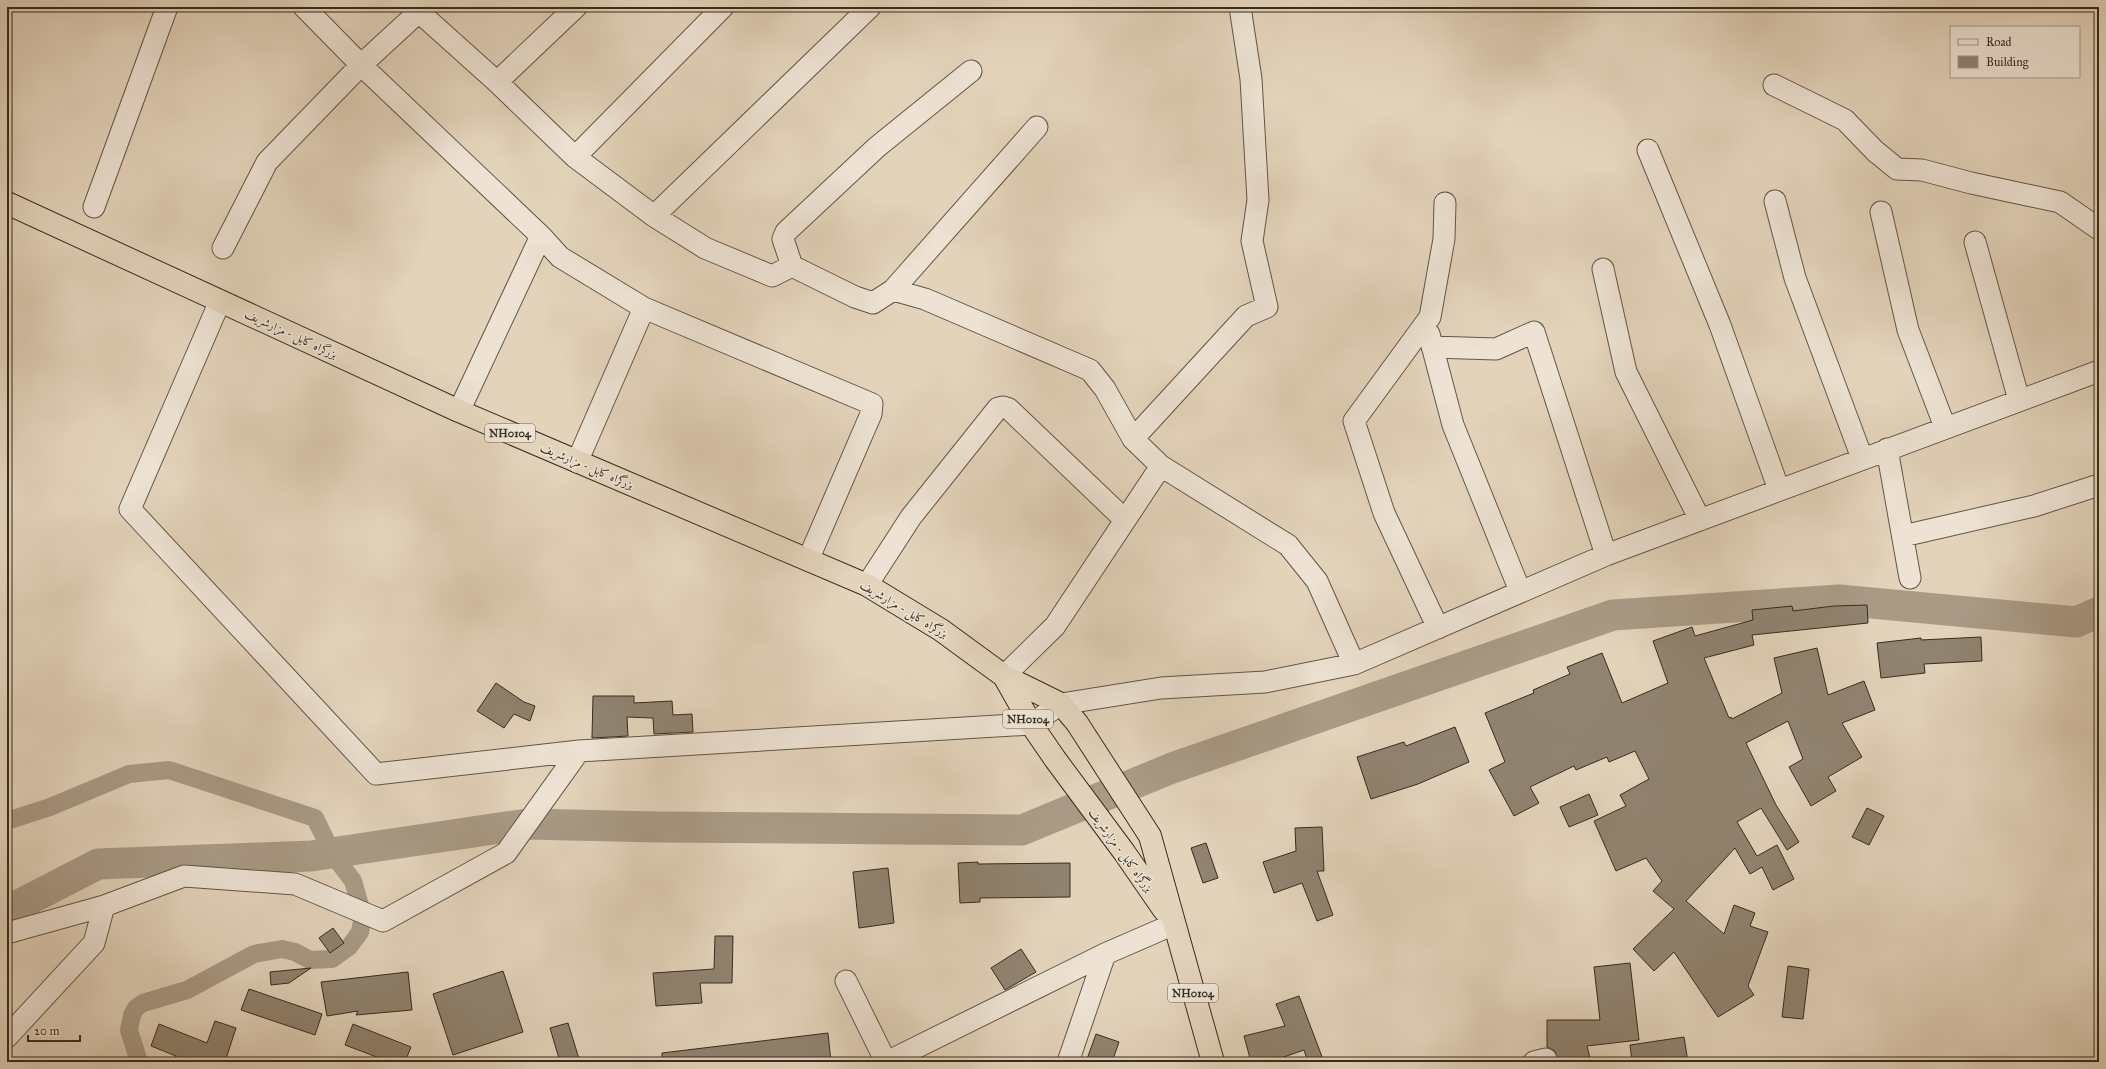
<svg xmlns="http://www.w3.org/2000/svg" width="2106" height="1069" font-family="'IM FELL Great Primer',Amiri,serif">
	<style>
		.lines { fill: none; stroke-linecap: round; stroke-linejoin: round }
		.canal { stroke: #a99a86; stroke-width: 18 }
		.river { stroke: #a99a86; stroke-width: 31 }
		.building { fill: #908370; stroke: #372c1e }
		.minor-casing { stroke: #625645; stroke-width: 23 }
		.highway-casing { stroke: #372c1e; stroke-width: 24 }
		.minor { stroke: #ede2d3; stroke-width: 21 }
		.highway { stroke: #e3d3bb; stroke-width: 22 }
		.labels { text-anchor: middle; stroke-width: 3; stroke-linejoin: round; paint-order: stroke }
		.shield { fill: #ede2d3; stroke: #6e6354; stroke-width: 1 }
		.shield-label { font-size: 11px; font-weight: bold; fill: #372c1e }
		.street-label { font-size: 12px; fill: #372c1e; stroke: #ede2d3 }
	</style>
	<rect width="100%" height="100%" fill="#e3d3bb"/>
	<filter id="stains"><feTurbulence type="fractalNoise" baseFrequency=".005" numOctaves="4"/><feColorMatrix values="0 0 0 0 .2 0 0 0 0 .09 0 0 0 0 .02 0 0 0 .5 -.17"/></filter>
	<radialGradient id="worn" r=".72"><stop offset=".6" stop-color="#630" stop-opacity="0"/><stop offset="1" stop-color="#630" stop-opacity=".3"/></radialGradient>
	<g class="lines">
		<path class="canal" d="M7 821 50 807 129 774 169 770 315 818 332 853 353 881 363 916 360 932 349 947 332 959 310 960 295 952 282 949 254 954 187 990 143 1003 136 1008 132 1015 129 1030 139 1062"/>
		<path class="river" d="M7 911 98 864 311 856 527 824 658 827 1022 830 1172 768 1613 615 1839 600 2076 622 2099 612"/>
	</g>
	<path class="building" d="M1867 605 1868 623 1752 635 1754 645 1704 658 1729 718 1731 717 1732 719 1782 693 1774 658 1817 648 1828 695 1864 681 1875 710 1842 723 1862 757 1828 777 1836 791 1811 806 1789 767 1803 759 1788 721 1746 743 1776 805 1799 842 1787 850 1761 808 1737 822 1757 856 1777 845 1794 879 1773 890 1762 867 1750 874 1735 848 1686 901 1724 934 1734 905 1755 913 1750 926 1768 932 1748 986 1754 995 1718 1017 1674 952 1654 971 1633 949 1674 909 1653 891 1662 881 1646 858 1616 871 1594 821 1626 806 1620 795 1649 779 1635 751 1609 762 1607 757 1576 770 1574 766 1530 787 1539 803 1514 816 1489 770 1505 762 1485 713 1534 693 1533 690 1570 674 1567 667 1602 653 1622 703 1668 683 1653 641 1692 627 1695 636 1753 620 1752 610 1792 606 1793 611 1834 606Z
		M1981 637 1982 661 1924 664 1925 673 1881 678 1877 643 1921 638V640Z
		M496 683 524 702 535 706 530 721 514 714 504 728 477 711Z
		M593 696H634V703L672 701 673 715 692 714 693 732 654 734 653 718 627 717 628 736 592 738Z
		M1455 727 1469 762 1418 784 1371 799 1357 757 1404 742 1406 746Z
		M1589 794 1598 815 1569 827 1560 807Z
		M1867 808 1884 816 1869 845 1852 837Z
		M1322 827 1324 871H1317L1333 915 1317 921 1302 883 1274 893 1263 862 1296 851 1295 828Z
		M1206 843 1218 878 1203 883 1191 848Z
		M978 862V864L1070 863V897L980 898V902L960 903 958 863Z
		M888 868 894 923 859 928 853 872Z
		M333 928 344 943 330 953 319 938Z
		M715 936H733L732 983H700L702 1003 656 1006 653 973 714 969Z
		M1021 949 1036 972 1005 990 991 968Z
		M1630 963 1639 1040 1587 1046 1591 1062H1558L1555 1051 1547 1047V1020H1600L1594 967Z
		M1788 966 1809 969 1803 1019 1782 1017Z
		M311 968 289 983 271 985 270 972Z
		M503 971 523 1032 453 1055 433 994Z
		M408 972 412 1010 356 1015 358 1011 327 1016 321 982Z
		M249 989 322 1014 315 1035 241 1010Z
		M1299 996 1324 1062H1308L1304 1050 1275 1060 1274 1057 1251 1062 1244 1036 1285 1026 1276 1004Z
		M215 1021 236 1028 225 1062H173L176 1056 151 1046 159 1024 207 1043Z
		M568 1023 580 1062H560L550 1028Z
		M353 1024 411 1047 405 1062H390L345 1045Z
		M828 1033 831 1062H662V1053Z
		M1096 1034 1119 1042 1112 1062H1086Z
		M1684 1037 1688 1062H1632L1630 1045Z"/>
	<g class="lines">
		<g class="minor-casing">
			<path id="minor" d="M304 7 361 65 541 236 560 257 644 308 872 404 871 414 808 560
				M419 12 497 82 575 157 654 216 705 248 772 276 792 266 855 297 873 303 893 290 925 299 1090 370 1105 389 1133 439 1161 466 1288 545 1317 581 1354 664
				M497 82 576 7
				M1774 85 1845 120 1875 151 1897 169 1922 170 1971 183 2060 202 2099 229
				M1648 150 1720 325 1779 490
				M575 157 723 7
				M1775 201 1795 278 1862 458
				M94 207 167 7
				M1881 212 1908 330 1945 427
				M654 216 870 7
				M1975 242 2019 400
				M223 248 267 162 361 65 424 7
				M792 266 783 239 786 232 877 147 971 71
				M1603 269 1626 372 1700 520
				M893 290 1037 127
				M220 301 130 509 376 774 579 751 1031 724 1061 704 1161 688 1265 682 1354 664 1606 555 2099 371
				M1429 334 1453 425 1520 591
				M1432 347 1496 349 1534 332 1606 555
				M459 411 541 236
				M1133 439 1246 316 1267 307 1252 241 1258 200 1251 79 1240 7
				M1887 449 1910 578
				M577 462 644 308
				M1903 536 2034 506 2099 485
				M867 585 911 517 998 408 1003 407 1009 409 1124 519
				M1438 628 1384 513 1354 421 1430 317 1444 239 1445 203
				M1004 676 1055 626 1161 466
				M7 933 104 906 184 876 295 884 383 921 506 853 579 751
				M846 981 886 1062
				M7 1037 94 943 104 906
				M887 1062 1105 954 1174 924
				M1068 1062 1105 954
				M1534 1062 1546 1059"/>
		</g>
		<g class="highway-casing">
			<path id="highway" d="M7 203 459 411 867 585 941 630 1004 676 1061 704 1077 723 1150 836 1213 1062
				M1004 676 1031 724 1055 759 1124 852 1164 910"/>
		</g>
		<use href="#minor" class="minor"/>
		<use href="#highway" class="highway"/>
	</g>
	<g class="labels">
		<g class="shield">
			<rect x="485" y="424" width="50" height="18" rx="3"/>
			<rect x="1003" y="710" width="50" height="18" rx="3"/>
			<rect x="1168" y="984" width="50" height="18" rx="3"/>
		</g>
		<g class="shield-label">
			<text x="510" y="437">NH0104</text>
			<text x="1028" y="723">NH0104</text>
			<text x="1193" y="997">NH0104</text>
		</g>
		<g class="street-label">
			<text transform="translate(291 334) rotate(25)" y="4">بزرگراه کابل - مزارشریف</text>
			<text transform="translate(587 466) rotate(23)" y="4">بزرگراه کابل - مزارشریف</text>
			<text transform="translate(904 609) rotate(31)" y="4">بزرگراه کابل - مزارشریف</text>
			<text transform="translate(1121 850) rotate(54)" y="4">بزرگراه کابل - مزارشریف</text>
		</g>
	</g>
	<rect width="2106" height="1069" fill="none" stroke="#e3d3bb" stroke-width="24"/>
	<rect x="8" y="8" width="2090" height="1053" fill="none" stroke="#372c1e" stroke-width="2"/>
	<rect x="12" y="12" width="2082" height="1045" fill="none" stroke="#372c1e"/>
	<rect x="1950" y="26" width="130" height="52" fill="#ede2d3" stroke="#a4998b"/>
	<rect x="1958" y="39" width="20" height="6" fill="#ede2d3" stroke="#a4998b"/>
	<text x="1986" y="46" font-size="12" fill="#372c1e">Road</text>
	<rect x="1958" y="56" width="20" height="12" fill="#908370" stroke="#a4998b"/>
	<text x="1986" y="66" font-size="12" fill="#372c1e">Building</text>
	<path d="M28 1035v6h52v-6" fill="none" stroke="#372c1e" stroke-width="2"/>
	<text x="34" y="1035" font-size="12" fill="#372c1e" stroke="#ede2d3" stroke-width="3" paint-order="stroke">20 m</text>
	<rect width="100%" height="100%" filter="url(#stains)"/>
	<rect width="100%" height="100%" fill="url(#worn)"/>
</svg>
